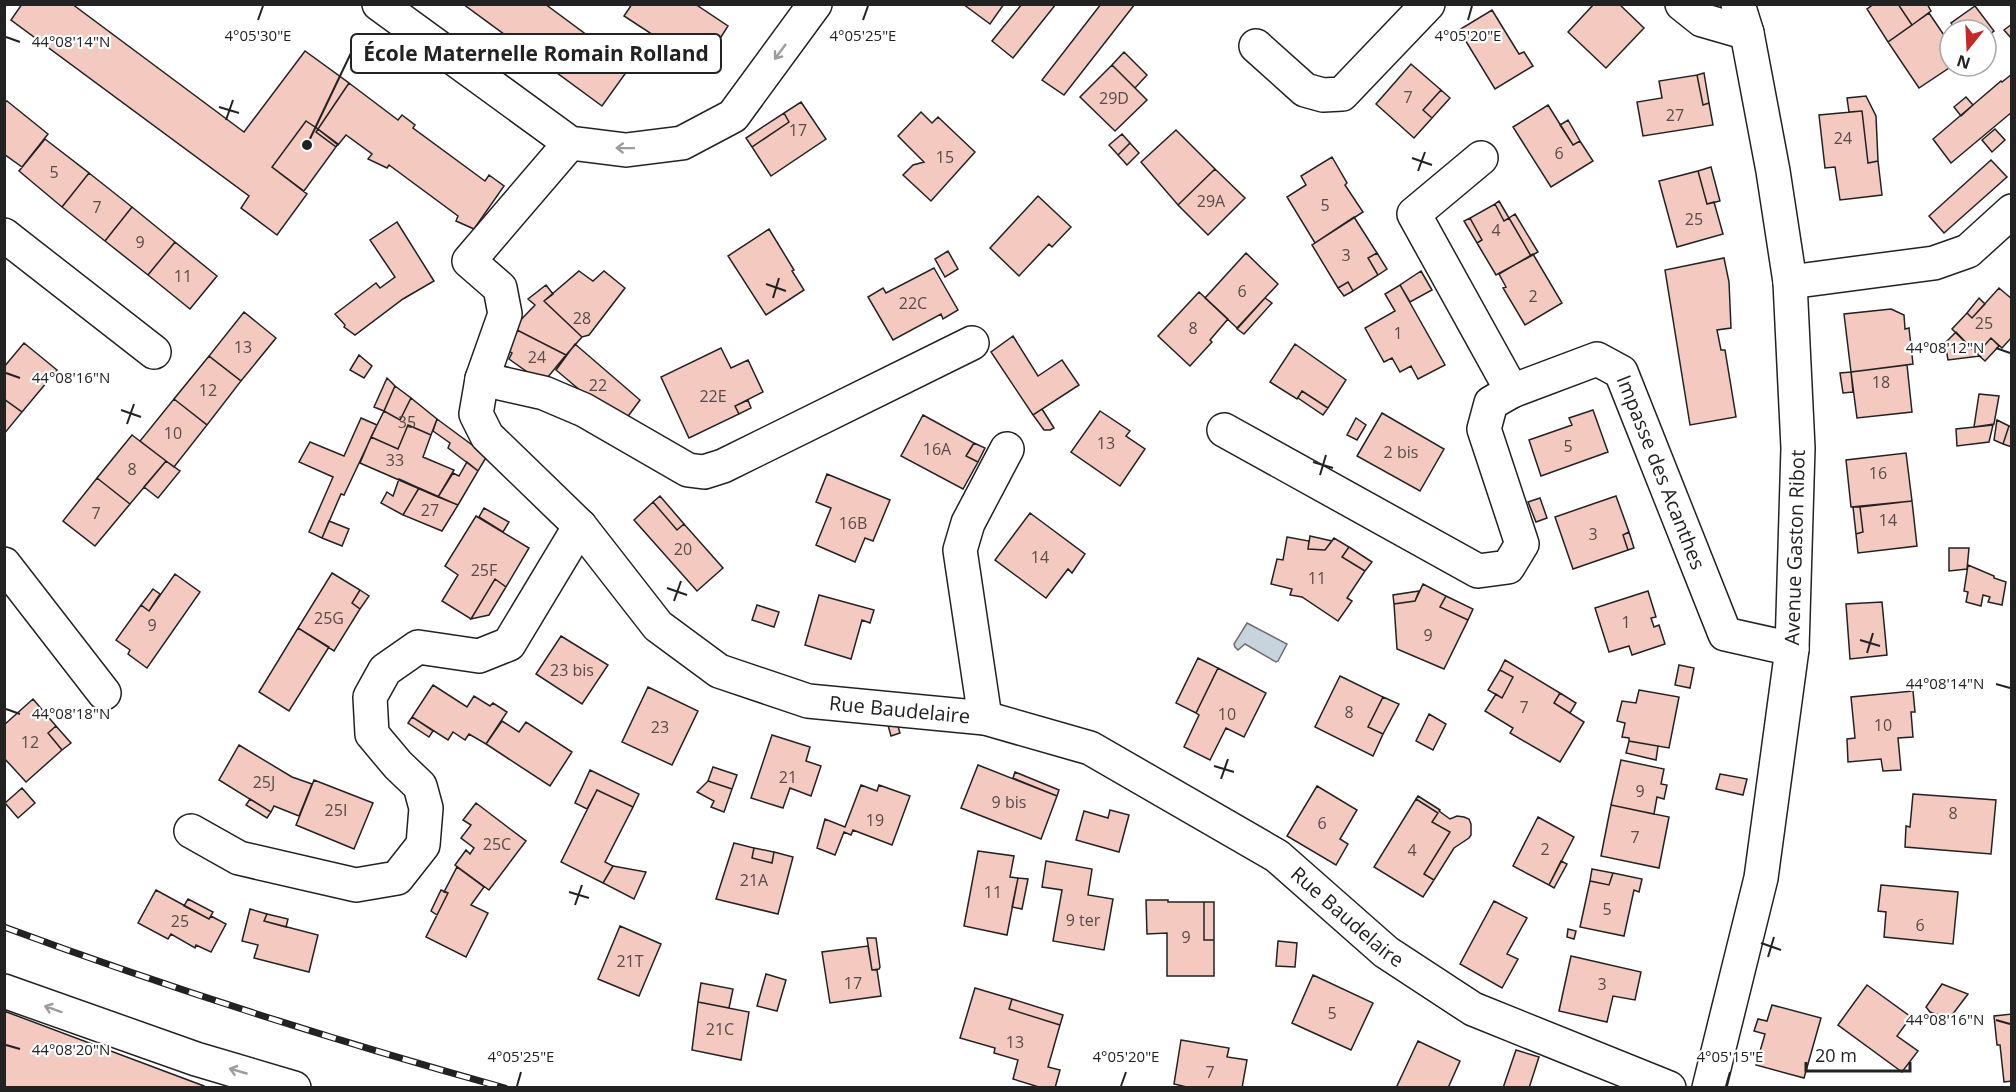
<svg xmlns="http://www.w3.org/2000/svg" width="2016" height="1092" font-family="'Open Sans',sans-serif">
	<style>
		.water { fill: #c7d3dd; stroke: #6f6f6f; stroke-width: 1.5 }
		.building { fill: #f3c9c0; stroke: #222; stroke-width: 1.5 }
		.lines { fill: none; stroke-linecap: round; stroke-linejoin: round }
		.minor-casing { stroke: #222; stroke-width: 36 }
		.minor { stroke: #fff; stroke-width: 33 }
		.rail-casing { stroke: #222; stroke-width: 7 }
		.rail { stroke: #fff; stroke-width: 4.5; stroke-dasharray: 14; stroke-linecap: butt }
		.oneway { stroke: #9c9c9c }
		.ticks { fill: none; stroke: #222; stroke-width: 2 }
		.labels { text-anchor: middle; stroke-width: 4.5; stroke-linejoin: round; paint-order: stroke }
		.number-label { font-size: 16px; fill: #564c4a }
		.street-label { font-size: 20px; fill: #222; stroke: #fff }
		.ticks-label { font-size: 15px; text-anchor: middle; fill: #222; stroke: #fff; stroke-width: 4.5; stroke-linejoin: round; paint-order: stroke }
		.leader { fill: none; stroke: #222; stroke-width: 2 }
		.callout-dot { fill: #222; stroke: #fff; stroke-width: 2 }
		.callout { fill: #fff; stroke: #222; stroke-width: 2 }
		.callout-label { font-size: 21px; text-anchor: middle; font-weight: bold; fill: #222 }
	</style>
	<rect width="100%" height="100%" fill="#fff"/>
	<path class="water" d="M1247 623 1287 644 1278 661 1276 662 1245 644 1238 650 1235 647 1234 644Z"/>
	<path class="building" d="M22 4H72L244 132 305 51 349 83 318 129 306 121 272 167 307 194 277 235 241 208 249 196 11 20Z
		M463 4H545L630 67 602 106Z
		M632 4H695L728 26 702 67 624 16Z
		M963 4H1004L990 24Z
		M1022 4H1056L1013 58 992 41Z
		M1101 4H1135L1064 95 1042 80Z
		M1594 4H1619L1644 28 1606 68 1568 32Z
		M1874 4H1898L1912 25 1888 42 1867 9Z
		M1898 4H1927L1931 11 1912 25Z
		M1975 6 1994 31 1986 37V30H1956L1951 23Z
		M1492 10 1519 54 1524 52 1533 66 1495 89 1459 30Z
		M1929 13 1950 44V66H1952L1919 88 1888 42Z
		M2012 24V39L2004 30Z
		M1124 52 1147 75 1135 88 1112 65Z
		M1411 64 1441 90 1423 110 1432 118 1414 138 1376 104Z
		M1112 65 1147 100 1115 131 1080 97Z
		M1704 73 1709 103 1703 105 1697 75Z
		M2012 74V112L1951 163 1933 139 2001 81 2002 82Z
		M1697 75 1703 105 1709 103 1713 125 1643 136 1637 102 1662 98 1659 81Z
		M349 83 398 120 402 115 415 125 413 128 485 181 489 175 504 186 474 229 456 221 458 216 389 165 387 168 368 159 372 154 346 135 338 145 318 129Z
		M1441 90 1450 98 1432 118 1423 110Z
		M1866 96 1876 116 1878 161 1868 163 1862 111 1849 112 1847 98Z
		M1966 97 1973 105 1961 116 1954 107Z
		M7 101 48 134 22 167 4 154V103Z
		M801 102 826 139 771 176 752 147 789 122 784 113Z
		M1548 105 1573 145 1580 141 1593 161 1551 187 1513 127Z
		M1862 111 1868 163 1878 161 1882 195 1840 200 1835 167 1825 168 1819 115Z
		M921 112 932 123 938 117 975 152 931 201 903 175 913 165 924 162 898 136Z
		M784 113 789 122 752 147 746 138Z
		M1568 120 1580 141 1573 145 1560 125Z
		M306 121 318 129 316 132 336 147 304 191 272 167Z
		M318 129 338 144 336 147 316 132Z
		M1995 129 2005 140 1992 152 1982 140Z
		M1176 130 1215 169 1178 205 1141 162Z
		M1122 134 1130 143 1118 155 1109 145Z
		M45 139 89 173 62 207 19 171Z
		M1130 143 1139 153 1127 165 1118 155Z
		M1332 157 1347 183 1345 185 1363 212 1315 243 1287 197 1306 185 1301 176Z
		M1991 160 2007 177 1944 233 1929 216Z
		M1711 167 1720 201 1707 204 1698 171Z
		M1215 169 1245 198 1208 235 1178 205Z
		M1698 171 1707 204 1714 202 1723 234 1677 247 1659 181Z
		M89 173 132 207 105 241 62 207Z
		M1038 196 1071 227 1052 247 1049 244 1019 276 990 248Z
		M1499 201 1509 218 1504 221 1495 204Z
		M1495 204 1504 221 1509 218 1531 256 1496 275 1477 243 1482 240 1470 218Z
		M132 207 175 242 148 275 105 241Z
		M1515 214 1538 252 1531 256 1509 218Z
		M1354 217 1377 253 1368 258 1378 275 1353 291 1348 282 1338 288 1312 245Z
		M1470 218 1482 240 1477 243 1464 221Z
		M397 222 434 281 403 299 355 335 344 327 345 325 335 314 376 283 380 288 395 277 370 240Z
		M769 229 794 270 792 271 804 290 766 315 728 256Z
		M175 242 217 276 190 309 148 275Z
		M948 251 958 269 945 277 935 259Z
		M1246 253 1278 284 1237 328 1205 298Z
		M1377 253 1387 269 1378 275 1368 258Z
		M1533 254 1562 303 1525 325 1503 288 1506 287 1499 274Z
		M1724 258 1729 282 1731 328 1717 330 1721 350H1725L1736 417 1690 425 1665 270Z
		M934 268 958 310 943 319 941 314 893 340 868 297 883 288 886 293Z
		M579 271 593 281 604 271 625 288 589 335 582 337 544 301Z
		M1421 271 1432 290 1410 302 1400 285Z
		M1348 282 1353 291 1344 296 1338 288Z
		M546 285 553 294 544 301 582 337 566 355 513 328 535 305 528 299Z
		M1400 285 1445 365 1418 379 1411 366 1400 372 1392 358 1384 362 1365 328 1395 311 1385 294Z
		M1999 288 2012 299V337L2002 348 1991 338 1977 354 1952 329 1967 313 1972 318Z
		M1199 292 1228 319 1210 340 1212 342 1190 366 1158 336Z
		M1265 298 1272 303 1244 334 1237 329Z
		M1979 298 1985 304 1972 318 1967 313Z
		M1891 309 1904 315 1905 329 1909 328 1913 364 1851 372 1844 314Z
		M244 312 276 338 241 381 209 356Z
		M517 330 566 355 543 383 509 359 512 353 507 350Z
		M1956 332 1977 354 1980 356 1948 360 1945 343Z
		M1013 336 1038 376 1062 360 1079 385 1033 415 991 352Z
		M1991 338 1999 346 1985 361 1977 354Z
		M24 343 57 370 22 412 4 399V367Z
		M575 344 640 400 623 423 613 418 556 370Z
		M1295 344 1346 380 1328 408 1302 391 1297 399 1270 382Z
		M721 348 731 368 748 360 763 392 735 406 739 414 689 438 661 377Z
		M359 355 372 366 364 378 350 370Z
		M209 356 241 381 207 425 174 399Z
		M1907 365 1912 412 1857 418 1851 372Z
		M1851 372 1853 392 1843 393 1840 373Z
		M387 378 395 386 384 411 374 407Z
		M395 386 411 398 400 420 384 411Z
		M1302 391 1328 408 1323 415 1298 398Z
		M1979 394 1999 396 1994 424 1974 427Z
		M411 398 437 419 431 435 408 425 398 449 371 437 384 411 400 420Z
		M4 399 22 412 4 434Z
		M174 399 207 425 174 467 140 441Z
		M748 400 751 408 739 414 735 406Z
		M1042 409 1054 428 1050 430H1044L1033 415Z
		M1593 410 1608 452 1541 476 1529 440 1572 425 1569 418Z
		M1100 411 1130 431 1126 436 1145 449 1120 486 1071 452Z
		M1382 413 1444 449 1420 491 1357 456Z
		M923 415 974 443 966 456 978 462 963 489 901 456Z
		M361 418 377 425 344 495 341 494 322 538 309 532 333 477 299 462 310 442 344 456Z
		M1356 418 1366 425 1357 440 1347 435Z
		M437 419 487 456 478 471 448 448 450 443 433 431Z
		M1997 420 2009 426 2003 444 1994 440Z
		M408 425 431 435 423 457 454 470 438 497 360 463 371 437 398 449Z
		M1993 425 1989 442 1957 446 1956 429Z
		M2009 426 2012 427V447L2003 444Z
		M132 435 166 461 130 504 97 478Z
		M974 443 985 448 978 462 966 456Z
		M1906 453 1912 501 1851 507 1846 460Z
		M166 461 180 471 158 498 144 487Z
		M467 462 478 471 458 505 438 497 453 473 459 476Z
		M827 474 890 500 873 541 865 538 855 562 816 545 831 508 816 502Z
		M97 478 130 504 95 546 63 521Z
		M399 479 419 488 403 515 381 503 387 492 393 496Z
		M419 488 458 505 442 531 403 515Z
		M660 496 684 524 677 530 653 502Z
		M1616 496 1629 532 1623 535 1628 550 1573 569 1555 517Z
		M1540 498 1547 518 1536 522 1528 502Z
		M1912 501 1917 546 1858 553 1856 534 1863 532 1860 507Z
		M653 502 677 530 684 524 723 568 697 591 634 520Z
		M1853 507H1860L1863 532 1856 534Z
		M484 508 509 522 503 532 479 517Z
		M1030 513 1085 554 1072 573 1068 569 1046 598 995 560Z
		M476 516 529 548 506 587 495 579 471 619 442 601 458 575 445 566Z
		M329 521 349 529 342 546 322 538Z
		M1629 532 1634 548 1628 550 1623 535Z
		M1310 536 1332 541 1325 550 1308 549Z
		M1287 537 1309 541 1308 549 1325 550 1334 538 1349 547 1342 557 1365 571 1347 598 1352 601 1338 621 1302 597 1290 595 1292 589 1271 584 1277 559 1283 560Z
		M1349 547 1372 562 1365 571 1342 557Z
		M1949 548H1969L1967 569 1949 571Z
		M1968 565 1994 576V578L2006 582 2002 605 1988 602 1990 597 1983 595 1981 606 1966 602 1968 592 1964 591Z
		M332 573 360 590 352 603 360 609 334 651 298 628Z
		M175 574 200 592 147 668 128 654 130 650 116 640 141 605 149 611Z
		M495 579 506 587 489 615 471 619Z
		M1423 584 1446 596 1440 607 1468 620 1444 669 1397 649 1394 604 1415 601Z
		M153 589 160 594 149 611 141 605Z
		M360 590 369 596 360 609 352 603Z
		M1419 591 1415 601 1394 604 1393 595Z
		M1648 591 1656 617 1651 618 1654 627 1659 625 1665 644 1632 655 1629 646 1609 652 1595 608Z
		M819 595 874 610 870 623 862 620 851 659 805 645Z
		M1446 596 1473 609 1468 620 1440 607Z
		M1882 602 1887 655 1850 659 1846 604Z
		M757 605 779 612 774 627 752 620Z
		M298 628 329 647 289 711 259 692Z
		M561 636 608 665 582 704 536 674Z
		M1198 658 1218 668 1196 713 1176 703Z
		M1505 660 1560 693 1554 703 1584 722 1560 762 1510 733 1513 728 1485 711 1496 694 1502 698 1513 677 1500 670Z
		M1679 665 1694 668 1690 688 1675 685Z
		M1218 668 1266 693 1244 737 1226 728 1210 760 1184 747 1199 715 1196 713Z
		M1500 670 1513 677 1502 698 1488 690Z
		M1340 676 1383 697 1368 727 1383 734 1373 756 1315 727Z
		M433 685 467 707 474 696 490 706 493 703 507 712 486 744 469 734 465 740 453 732 448 740 412 717Z
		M648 687 698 711 672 765 622 742Z
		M1639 690 1679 697 1669 748 1629 741V738L1622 737 1625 723 1617 721 1622 701 1636 703Z
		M1913 691 1915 712H1911L1913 737 1898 738 1901 770 1883 771 1881 759 1848 762 1847 739 1855 738 1851 697Z
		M1560 693 1576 703 1570 713 1554 703Z
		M1383 697 1399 704 1383 734 1368 727Z
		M33 699 56 726 48 733 62 750 26 782 4 758V725Z
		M1429 714 1446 724 1433 750 1416 741Z
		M412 717 433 731 429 737 408 723Z
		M502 721 519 732 526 722 572 752 550 786 486 744Z
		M897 723 900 733 891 736 888 725Z
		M56 726 71 743 62 750 48 733Z
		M772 735 810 747 806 761 821 766 811 796 790 788 783 808 751 798Z
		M1629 741 1658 746 1656 760 1626 753Z
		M239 745 292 777 312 784 299 816 274 806 271 812 219 780Z
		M1621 760 1664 769 1661 784 1667 785 1664 799 1657 797 1654 814 1611 805Z
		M978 765 1057 796 1041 839 961 808Z
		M713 767 737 775 732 789 708 781Z
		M590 770 639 794 633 807 597 790 587 809 575 803Z
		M1015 772 1059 790 1057 796 1013 778Z
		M1720 774 1747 779 1743 795 1716 789Z
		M314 780 373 803 354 849 296 825Z
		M708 781 732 789 724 812 711 807 714 801 697 792Z
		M861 785 877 791 879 785 910 796 892 845 853 830 851 835 844 832 835 855 817 848 825 819 845 827Z
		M1317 786 1357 810 1340 839 1348 844 1336 865 1287 836Z
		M22 788 35 803 18 818 5 803Z
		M597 790 633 807 605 862 613 866 603 883 561 862Z
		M1913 794 1996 800 1991 854 1905 847 1906 826 1910 827Z
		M1418 796 1440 810 1439 811 1450 819 1457 816 1464 817 1469 819 1471 824V835L1469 838 1454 848 1434 880 1424 874 1450 832 1432 822 1438 813 1416 799Z
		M250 799 271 812 267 818 246 805Z
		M1416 799 1438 813 1432 822 1450 832 1424 874 1434 880 1423 897 1374 867Z
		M476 803 526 841 489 890 455 865 466 850 470 854 474 848 461 838 471 825 463 820Z
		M1611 805 1669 817 1659 868 1601 856Z
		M1110 810 1129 815 1119 852 1076 840 1084 811 1108 818Z
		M1538 817 1574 837 1549 885 1513 866Z
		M734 843 754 848 752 858 772 863 774 852 793 857 778 914 716 899Z
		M754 848 774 852 772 863 752 858Z
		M978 851 1014 856 1010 877 1018 878 1007 935 964 926Z
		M1046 861 1092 869 1088 895 1113 899 1104 950 1053 941 1062 890 1042 887Z
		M1561 861 1567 864 1554 888 1549 885Z
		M613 866 646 872 634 899 603 883Z
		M457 867 484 887 471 905 488 913 466 957 426 937 448 893 444 892Z
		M1592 869 1613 873 1609 885 1590 881Z
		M1613 873 1642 879 1639 892 1634 890 1624 936 1580 927 1590 881 1609 885Z
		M1018 878 1028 879 1022 909 1012 907Z
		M1881 885 1958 892 1953 944 1884 937 1886 912 1878 911Z
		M156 890 209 919 211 916 226 924 211 952 196 945 195 948 171 934 168 939 138 923Z
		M441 890 448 893 437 915 431 911Z
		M188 899 213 912 209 919 184 906Z
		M1146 900H1168V902H1204V940H1214V976H1167V933L1147 934Z
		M1494 901 1527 918 1507 954 1518 959 1502 988 1460 964Z
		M1204 902H1214V940H1204Z
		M250 909 267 914 264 921 318 935 309 972 254 958 258 945 242 941Z
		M267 914 288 919 286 927 264 921Z
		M620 926 661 944 639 996 598 979Z
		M1568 929 1576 931 1574 939 1567 937Z
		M867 938H876L880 967 879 969 872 970Z
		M1278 941 1297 943 1295 967 1276 966Z
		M868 946 872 970H877L881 996 830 1003 822 952Z
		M1571 956 1641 972 1635 1000 1613 996 1607 1022 1559 1011Z
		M766 974 786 980 777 1011 757 1006Z
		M1313 975 1373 1003 1351 1050 1292 1023Z
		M701 983 733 989 729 1008 698 1002Z
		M1942 984 1968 994 1949 1019 1930 1012 1926 1007Z
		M1867 985 1911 1017 1897 1036 1918 1051 1902 1072 1838 1025Z
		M975 988 1012 999 1009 1009 1060 1025 1048 1067 1060 1070 1055 1088H1042L1013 1079 1018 1060 994 1053 995 1048 960 1038Z
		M1012 999 1063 1015 1060 1025 1009 1009Z
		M698 1002 749 1012 741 1060 692 1050Z
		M1772 1005 1821 1018 1804 1078 1756 1065 1765 1034 1754 1031 1758 1019 1767 1021Z
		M4 1011 204 1086 203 1088H4Z
		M2012 1014V1081L2004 1082 2000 1045H1997L1994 1016Z
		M1181 1040 1229 1048 1227 1057 1247 1060 1242 1088H1191L1174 1084Z
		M1418 1041 1460 1061 1448 1088H1396Z
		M1516 1050 1539 1057 1529 1088H1503Z"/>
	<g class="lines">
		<g class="minor-casing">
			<g id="minor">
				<path d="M379 4 570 143 626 150 682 143 733 116 815 4"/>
				<path d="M1682 4 1702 20 1747 33"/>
				<path d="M1256 46 1305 90 1323 95 1342 94 1428 4"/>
				<path id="s1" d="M570 143 469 261 500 288 505 314 482 379 476 414 487 436 580 526 658 626 719 671 808 701 985 718 1090 748 1277 856 1386 952 1473 1009 1669 1088"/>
				<path d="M1481 158 1414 214 1512 391"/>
				<path d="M4 235 154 352"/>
				<path d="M1790 282 1934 263 1968 251 2012 211"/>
				<path d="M482 379 544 393 584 410 688 470 704 472 723 466 972 343"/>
				<path id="s2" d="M1224 430 1478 571 1508 567 1522 544 1484 429 1491 403 1512 391 1597 359 1621 372 1725 634 1792 649"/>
				<path d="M4 564 104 693"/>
				<path d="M985 718 960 550 968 523 1007 449"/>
				<path d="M191 831 239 858 356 885 397 878 423 845 426 808 420 786 398 765 372 734 370 697 385 670 418 647 479 656 509 644 580 526"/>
				<path d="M4 991 196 1059 294 1088"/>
				<path id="s3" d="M1709 1088 1761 878 1792 649 1798 448 1790 282 1773 171 1747 33 1738 4"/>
			</g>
		</g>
		<use href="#minor" class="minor"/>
		<g class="rail-casing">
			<path id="rail" d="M4 927C169 988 336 1041 505 1088"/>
		</g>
		<use href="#rail" class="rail"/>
	</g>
	<defs><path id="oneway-shaft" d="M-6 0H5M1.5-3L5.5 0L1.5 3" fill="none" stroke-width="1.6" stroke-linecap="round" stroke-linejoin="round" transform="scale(1.5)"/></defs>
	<g class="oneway">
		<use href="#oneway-shaft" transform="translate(780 52) rotate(127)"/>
		<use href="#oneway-shaft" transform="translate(625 148) rotate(-179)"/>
		<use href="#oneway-shaft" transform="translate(53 1009) rotate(-160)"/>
		<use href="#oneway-shaft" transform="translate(238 1071) rotate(-164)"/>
	</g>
	<path class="ticks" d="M258 20 263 6M863 20 868 6M1468 20 1472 6M6 37 20 42M219 107 239 113M226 120 233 100M1412 158 1432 165M1418 171 1425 152M766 284 786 291M773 298 779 278M1996 348 2010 353M6 373 20 378M121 410 141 417M127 424 134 404M1313 462 1333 468M1320 475 1326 455M667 588 687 595M674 601 681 581M1860 640 1880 646M1867 653 1873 633M1996 684 2010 688M6 709 20 714M1214 766 1234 772M1221 779 1228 759M569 892 589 898M575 905 582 885M1761 943 1781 950M1768 957 1774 937M1996 1020 2010 1024M6 1045 20 1049M517 1086 521 1072M1121 1086 1126 1072M1726 1086 1730 1072"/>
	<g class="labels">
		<g class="number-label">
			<text x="1408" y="103">7</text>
			<text x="1114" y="104">29D</text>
			<text x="1675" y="121">27</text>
			<text x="798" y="136">17</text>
			<text x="1843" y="144">24</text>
			<text x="1559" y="159">6</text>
			<text x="945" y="163">15</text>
			<text x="54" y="178">5</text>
			<text x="1211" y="207">29A</text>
			<text x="1325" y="211">5</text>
			<text x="97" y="213">7</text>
			<text x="1694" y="225">25</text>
			<text x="1496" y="236">4</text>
			<text x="140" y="248">9</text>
			<text x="1346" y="261">3</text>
			<text x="183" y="282">11</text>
			<text x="1242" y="297">6</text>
			<text x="1533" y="302">2</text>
			<text x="913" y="309">22C</text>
			<text x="582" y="324">28</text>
			<text x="1984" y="329">25</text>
			<text x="1193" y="334">8</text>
			<text x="1398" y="339">1</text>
			<text x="243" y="353">13</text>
			<text x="537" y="363">24</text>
			<text x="1881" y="388">18</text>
			<text x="598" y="391">22</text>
			<text x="208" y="396">12</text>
			<text x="713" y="402">22E</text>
			<text x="407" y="428">35</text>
			<text x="173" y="439">10</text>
			<text x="1106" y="449">13</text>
			<text x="1568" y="452">5</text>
			<text x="937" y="455">16A</text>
			<text x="1401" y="458">2 bis</text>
			<text x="395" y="466">33</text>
			<text x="132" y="475">8</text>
			<text x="1878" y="479">16</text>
			<text x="430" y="516">27</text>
			<text x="96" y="519">7</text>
			<text x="1888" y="526">14</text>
			<text x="853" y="529">16B</text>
			<text x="1593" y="540">3</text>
			<text x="683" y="555">20</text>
			<text x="1040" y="563">14</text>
			<text x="484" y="576">25F</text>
			<text x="1317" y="584">11</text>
			<text x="329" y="624">25G</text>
			<text x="1626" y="628">1</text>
			<text x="152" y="631">9</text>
			<text x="1428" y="641">9</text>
			<text x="572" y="676">23 bis</text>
			<text x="1524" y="713">7</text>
			<text x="1349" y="718">8</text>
			<text x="1227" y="720">10</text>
			<text x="1883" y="731">10</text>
			<text x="660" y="733">23</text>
			<text x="30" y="748">12</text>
			<text x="788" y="783">21</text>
			<text x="264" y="788">25J</text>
			<text x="1640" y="797">9</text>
			<text x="1009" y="808">9 bis</text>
			<text x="336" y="816">25I</text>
			<text x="1953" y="819">8</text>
			<text x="875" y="826">19</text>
			<text x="1322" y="829">6</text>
			<text x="1635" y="843">7</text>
			<text x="497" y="850">25C</text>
			<text x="1545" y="855">2</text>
			<text x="1412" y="856">4</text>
			<text x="754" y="886">21A</text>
			<text x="993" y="898">11</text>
			<text x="1607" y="915">5</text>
			<text x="1083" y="926">9 ter</text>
			<text x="180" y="927">25</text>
			<text x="1920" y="931">6</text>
			<text x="1186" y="943">9</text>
			<text x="630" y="967">21T</text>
			<text x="853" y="989">17</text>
			<text x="1602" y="990">3</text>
			<text x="1332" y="1019">5</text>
			<text x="720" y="1035">21C</text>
			<text x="1015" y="1048">13</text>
			<text x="1210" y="1078">7</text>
		</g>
		<g class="street-label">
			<text dy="7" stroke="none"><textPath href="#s2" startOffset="746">Impasse des Acanthes</textPath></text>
			<text dy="7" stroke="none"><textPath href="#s3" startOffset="549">Avenue Gaston Ribot</textPath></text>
			<text dy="7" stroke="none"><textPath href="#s1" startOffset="870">Rue Baudelaire</textPath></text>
			<text dy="7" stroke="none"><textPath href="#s1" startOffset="1374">Rue Baudelaire</textPath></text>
		</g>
	</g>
	<g class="ticks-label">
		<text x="258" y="41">4°05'30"E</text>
		<text x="863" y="41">4°05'25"E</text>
		<text x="1468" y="41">4°05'20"E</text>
		<text x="71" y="47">44°08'14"N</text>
		<text x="1945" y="353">44°08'12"N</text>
		<text x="71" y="383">44°08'16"N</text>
		<text x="1945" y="689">44°08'14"N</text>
		<text x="71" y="719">44°08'18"N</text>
		<text x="1945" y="1025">44°08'16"N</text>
		<text x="71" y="1055">44°08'20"N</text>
		<text x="521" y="1062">4°05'25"E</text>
		<text x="1126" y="1062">4°05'20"E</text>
		<text x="1730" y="1062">4°05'15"E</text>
	</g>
	<path class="leader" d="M307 145L351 53"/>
	<circle class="callout-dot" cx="307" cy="145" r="6"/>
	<rect class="callout" x="351" y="34" width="370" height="39" rx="6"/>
	<g class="callout-label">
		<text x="536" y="61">École Maternelle Romain Rolland</text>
	</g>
	<rect width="2016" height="1092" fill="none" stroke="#222222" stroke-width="12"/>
	<g transform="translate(1968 48) rotate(198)"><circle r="28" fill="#ffffff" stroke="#a7a7a7" stroke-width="1.5"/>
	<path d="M0-4.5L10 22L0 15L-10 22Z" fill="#c62828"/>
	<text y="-9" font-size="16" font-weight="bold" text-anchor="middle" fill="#222222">N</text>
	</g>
	<path d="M1806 1062v9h104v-9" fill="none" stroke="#222222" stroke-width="3"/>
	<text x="1815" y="1062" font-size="18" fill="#222222" stroke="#ffffff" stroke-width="4.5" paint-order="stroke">20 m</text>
</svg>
